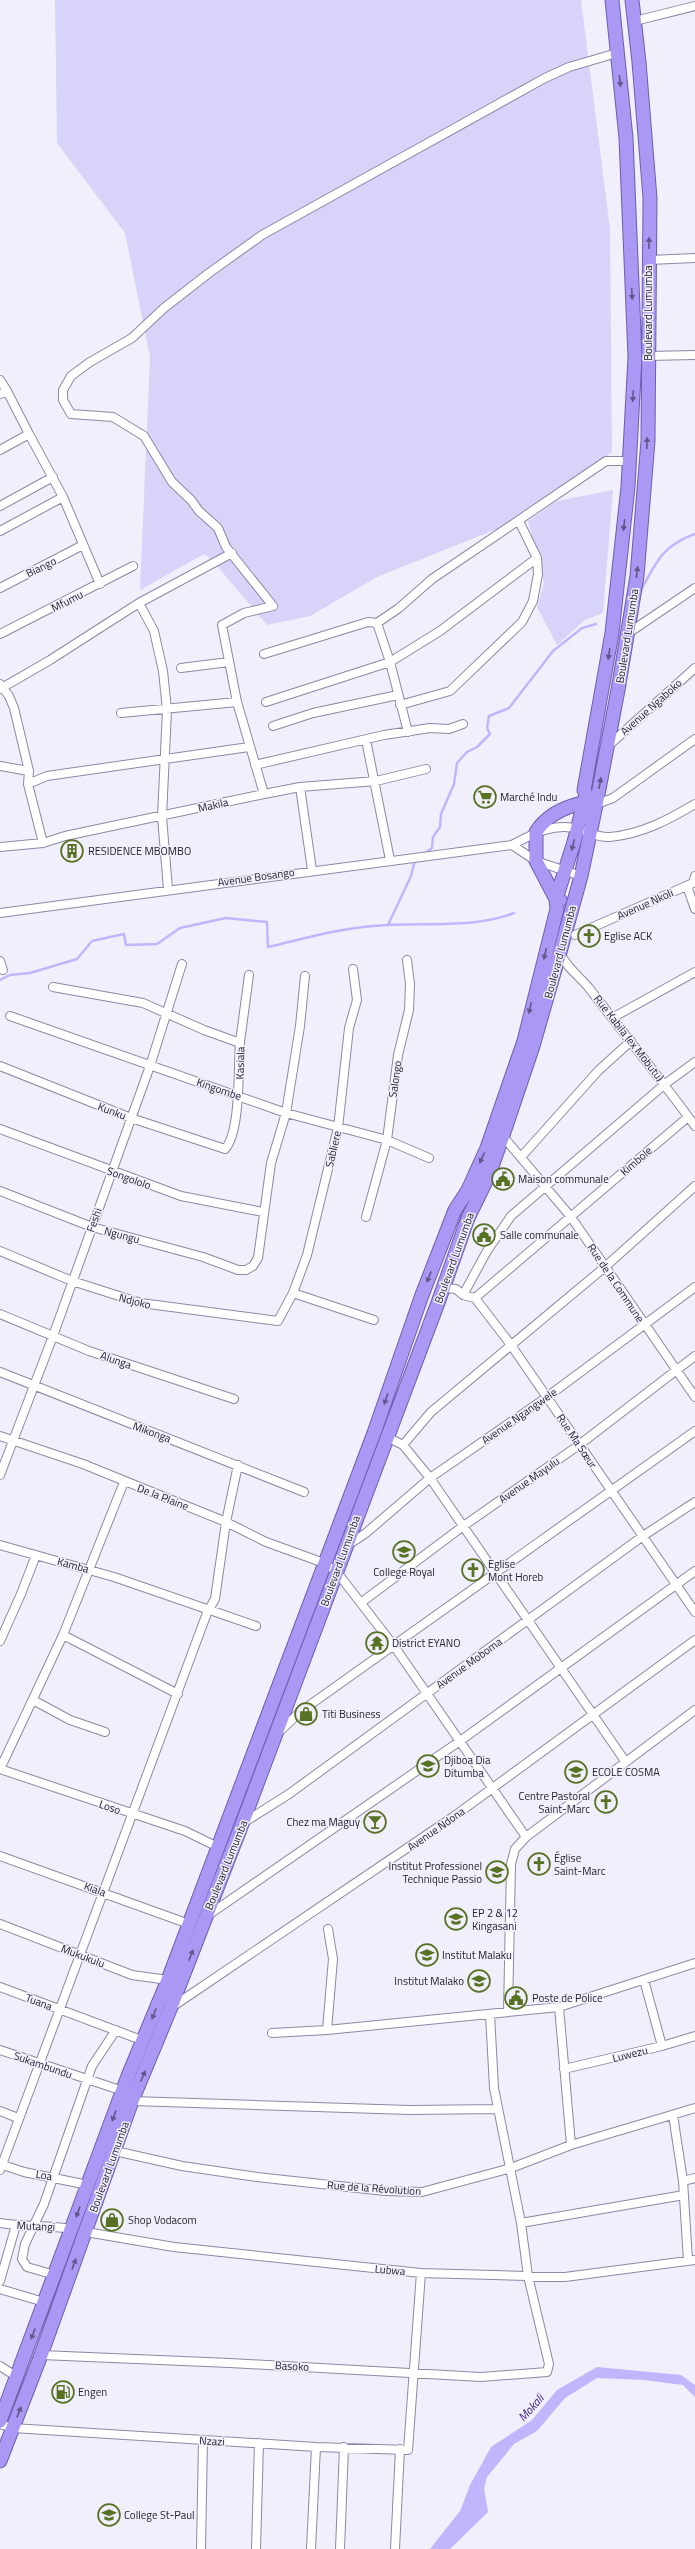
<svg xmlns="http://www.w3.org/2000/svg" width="695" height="2549" font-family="'Titillium Web',sans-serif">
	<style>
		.green { fill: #d8d3f8 }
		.water { fill: #c1b6fd }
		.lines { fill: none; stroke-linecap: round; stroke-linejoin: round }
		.stream { stroke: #c1b6fd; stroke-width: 2.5 }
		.minor-casing { stroke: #8c88a6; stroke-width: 10 }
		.trunk-casing { stroke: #6e5eae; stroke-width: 15 }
		.minor { stroke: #fff; stroke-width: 8 }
		.trunk { stroke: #ab97f4; stroke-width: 13 }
		.oneway { fill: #615788 }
		.labels { text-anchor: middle; stroke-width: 3; stroke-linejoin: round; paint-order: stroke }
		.street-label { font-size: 11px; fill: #252330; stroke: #f1effc }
		.poi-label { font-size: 11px; fill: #252330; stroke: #f1effc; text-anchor: start }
		.water-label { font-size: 12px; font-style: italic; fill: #3e1c81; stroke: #f1effc }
	</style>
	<rect width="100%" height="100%" fill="#f1effc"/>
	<path class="green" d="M55 0H581L610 229 612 452 522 519 377 577 310 616 267 625 212 560 204 554 140 590 150 357 125 233 57 143Z
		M613 490 603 613 585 620 557 645 537 607 544 583 528 521 557 501Z"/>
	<path class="water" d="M597 2367 681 2375 695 2385V2397L683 2385 644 2380 597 2378 565 2398 537 2431 514 2444 487 2477 484 2488 488 2512 450 2549H430L460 2511 470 2485 491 2447 532 2420 557 2390Z"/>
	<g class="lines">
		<path class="stream" d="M641 590C657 561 662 546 695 534
			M424 854 432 848 433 837 440 827 441 814 454 784 457 763 467 752 477 747 490 734 487 728 489 716 509 708 553 651 582 628 596 624
			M388 925 411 876 415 860
			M0 980 10 975 30 973 77 959 92 941 124 934 126 945 157 944 180 928 226 918 267 922 268 947C303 939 337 929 373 926 419 921 470 930 514 913"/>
		<g class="minor-casing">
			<path id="minor" d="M635 21 695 6
				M649 260 695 258
				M648 356 695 355
				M0 380 7 391 0 394
				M29 434 63 497 100 584
				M0 450 29 434 7 391
				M0 506 53 477
				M0 531 63 497
				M0 588 83 545
				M139 603 154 631 163 671 167 710 162 817 168 889
				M273 606 226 547 218 528 199 511 191 500 172 482 144 436 113 417 71 414 63 400V390L71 376 90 362 132 338 164 308 209 273 262 235 545 78 569 67 617 53
				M377 623 390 662 408 732
				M0 634 133 566
				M627 634 695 588
				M264 654 368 622 377 623 399 608 432 579 606 461H629
				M181 668 229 662
				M0 684 9 696 14 708 29 771 28 784 43 843
				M0 689 50 660 139 603 232 553
				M266 702 390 662 440 631 537 558 519 521
				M400 705 450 691 522 622 533 601 538 574 537 558
				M121 713 237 702
				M273 726 313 713 398 695
				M366 740 390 860
				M608 746 695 668
				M255 765 384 735 430 728 449 729 463 724
				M0 766 29 771
				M28 784 47 776 249 747
				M300 787 312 870
				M264 794 237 702 222 625 244 613 273 606
				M594 805 613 798 695 739
				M512 845 536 861 581 876
				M0 847 43 843 65 836 264 794 300 787 376 781 426 769
				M687 886 695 909
				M0 913 512 845C532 834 555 822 578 829 589 832 598 838 610 837 642 834 668 820 695 804
				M575 935 693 883 695 876
				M560 952C564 965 580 977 589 988 624 1034 661 1079 695 1126
				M0 961 3 970
				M53 987 143 1003 204 1030 240 1043
				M10 1016 286 1113 387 1140 429 1158
				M612 1018 695 972
				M0 1066 131 1118 225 1149C241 1132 238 1066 240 1042 243 1020 246 997 249 975
				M0 1129 181 1196 263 1212
				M501 1134 571 1217 695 1397
				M522 1156 598 1071 631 1041
				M0 1191 92 1227 203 1257 238 1270H246L253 1266 258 1258 271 1163 286 1113 300 1026 305 976
				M366 1217 387 1140 398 1055 409 1010 410 984 407 960
				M0 1251 72 1281 141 1303 278 1321 293 1293 307 1255 338 1128 349 1028 357 1000 353 969
				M444 1288 456 1289 463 1295 475 1298 511 1345 695 1612
				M293 1293 374 1320
				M463 1295 487 1251 511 1216 665 1084 695 1062
				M475 1298 688 1117
				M0 1314 89 1351 234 1399
				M0 1372 304 1492
				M0 1436 83 1464 226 1522 266 1542 324 1563 336 1571 394 1646 526 1837
				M387 1437 403 1445 431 1412 605 1267 695 1186
				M403 1445 430 1478 625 1761
				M0 1475 53 1336 150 1066 182 964
				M0 1545 114 1577 256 1626
				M348 1545 366 1533 430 1478 547 1397 695 1287
				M362 1602 462 1527 579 1445 695 1356
				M63 1635 178 1694
				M0 1641 21 1594 36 1555
				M33 1700 70 1720 105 1732
				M278 1733 300 1712 695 1431
				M0 1769 63 1635 124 1482
				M0 1769 185 1831 218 1847
				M243 1823 289 1794 643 1536 695 1502
				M0 1856 189 1924
				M207 1916 460 1741 695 1571
				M0 1924 132 1975 168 1980
				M644 1980 662 2046
				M0 1987 144 2041
				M172 2007 453 1817 695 1640
				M559 2007 571 2145
				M508 2012 511 1864 515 1849 526 1837 695 1710
				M327 2030 333 1959 328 1929
				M272 2033 327 2030 559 2007 695 1963
				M0 2050 123 2091
				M564 2069 662 2046 695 2036
				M132 2101 409 2110 497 2109
				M0 2111 18 2118
				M673 2115 683 2181 688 2261
				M115 2151 182 2166 257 2177 385 2191 422 2192 511 2168 571 2145 695 2108
				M0 2164 24 2172 88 2185
				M0 2170 207 1613 215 1599 226 1522 238 1465
				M683 2181 695 2178
				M0 2223C25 2227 47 2225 72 2229
				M521 2223 684 2195
				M86 2232 174 2247 421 2273 565 2277 695 2260
				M55 2275 27 2267 22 2259 25 2244 44 2204 92 2066 116 2030
				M0 2281 16 2225
				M0 2289 44 2302
				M41 2355 230 2363 481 2377 547 2372 549 2364 528 2276 521 2223 494 2088 490 2014
				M0 2366 17 2377
				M0 2424 13 2428 316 2447 408 2450 421 2273
				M201 2549 203 2440
				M256 2549 259 2443
				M311 2549 316 2447
				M340 2549 344 2447
				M395 2549 400 2449"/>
		</g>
		<g class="trunk-casing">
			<path id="trunk" d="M560 900 556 899 536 861V832C546 816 565 807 582 803
				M0 2421 128 2076 168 1980 374 1433 422 1295 455 1210 468 1190 487 1148 524 1041 557 909 556 899 574 842 586 794 584 790 612 633 628 487 635 357 626 138 612 0
				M0 2461 41 2355 132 2101 171 2007 242 1824 439 1300 468 1218 489 1175 503 1135 533 1046 560 952 581 876 596 805 618 690 637 576 648 441 650 198 639 62 632 0"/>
		</g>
		<use href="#minor" class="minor"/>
		<use href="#trunk" class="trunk"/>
	</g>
	<defs><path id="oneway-solid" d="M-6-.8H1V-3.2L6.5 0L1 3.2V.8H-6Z"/></defs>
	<g class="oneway">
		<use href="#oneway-solid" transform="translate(620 81) rotate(84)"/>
		<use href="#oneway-solid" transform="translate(649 243) rotate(-89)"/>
		<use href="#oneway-solid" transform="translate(632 294) rotate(87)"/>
		<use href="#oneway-solid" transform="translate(633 396) rotate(94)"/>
		<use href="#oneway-solid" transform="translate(647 443) rotate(-88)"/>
		<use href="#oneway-solid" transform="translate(624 525) rotate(97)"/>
		<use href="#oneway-solid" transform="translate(637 572) rotate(-84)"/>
		<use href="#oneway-solid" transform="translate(609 654) rotate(99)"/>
		<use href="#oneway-solid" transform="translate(600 783) rotate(-80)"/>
		<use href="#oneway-solid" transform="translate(573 845) rotate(104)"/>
		<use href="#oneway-solid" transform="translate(545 954) rotate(103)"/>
		<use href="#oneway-solid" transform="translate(530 1008) rotate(102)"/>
		<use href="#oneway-solid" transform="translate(482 1158) rotate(114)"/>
		<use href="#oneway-solid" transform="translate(429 1277) rotate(111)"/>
		<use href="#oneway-solid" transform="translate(386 1399) rotate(109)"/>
		<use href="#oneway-solid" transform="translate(191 1955) rotate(-69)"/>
		<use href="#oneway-solid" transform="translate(154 2014) rotate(111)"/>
		<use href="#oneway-solid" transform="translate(143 2076) rotate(-67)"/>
		<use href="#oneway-solid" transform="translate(114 2116) rotate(110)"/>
		<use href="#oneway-solid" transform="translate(78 2212) rotate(110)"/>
		<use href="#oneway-solid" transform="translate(74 2264) rotate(-70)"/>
		<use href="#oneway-solid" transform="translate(33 2334) rotate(110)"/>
		<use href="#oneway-solid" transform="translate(19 2412) rotate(-69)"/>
	</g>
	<defs>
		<g id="supermarket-ring" transform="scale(1.15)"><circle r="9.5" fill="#f1effc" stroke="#587224" stroke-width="1.5"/><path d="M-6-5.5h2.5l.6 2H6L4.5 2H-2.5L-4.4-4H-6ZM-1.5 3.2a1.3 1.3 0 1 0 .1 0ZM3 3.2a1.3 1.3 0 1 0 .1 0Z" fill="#587224"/></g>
		<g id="building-ring" transform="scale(1.15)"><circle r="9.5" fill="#f1effc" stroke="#587224" stroke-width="1.5"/><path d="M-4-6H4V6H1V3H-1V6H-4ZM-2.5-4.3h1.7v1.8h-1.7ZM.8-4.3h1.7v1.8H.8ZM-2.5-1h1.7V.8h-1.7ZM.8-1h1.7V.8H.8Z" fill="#587224"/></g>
		<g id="church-ring" transform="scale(1.15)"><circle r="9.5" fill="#f1effc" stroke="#587224" stroke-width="1.5"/><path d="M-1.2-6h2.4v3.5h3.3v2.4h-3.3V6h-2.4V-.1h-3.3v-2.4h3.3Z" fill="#587224"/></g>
		<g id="civic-ring" transform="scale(1.15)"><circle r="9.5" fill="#f1effc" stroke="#587224" stroke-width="1.5"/><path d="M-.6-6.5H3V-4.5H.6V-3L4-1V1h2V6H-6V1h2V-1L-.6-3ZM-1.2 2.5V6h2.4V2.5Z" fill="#587224"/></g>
		<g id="school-ring" transform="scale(1.15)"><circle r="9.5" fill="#f1effc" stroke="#587224" stroke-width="1.5"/><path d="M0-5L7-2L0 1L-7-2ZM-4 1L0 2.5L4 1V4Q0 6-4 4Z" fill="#587224"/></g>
		<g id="temple-ring" transform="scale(1.15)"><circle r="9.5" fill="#f1effc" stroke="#587224" stroke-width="1.5"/><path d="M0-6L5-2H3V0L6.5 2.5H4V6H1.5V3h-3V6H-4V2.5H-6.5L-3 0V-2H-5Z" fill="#587224"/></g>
		<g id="shop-ring" transform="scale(1.15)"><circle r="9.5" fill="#f1effc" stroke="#587224" stroke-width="1.5"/><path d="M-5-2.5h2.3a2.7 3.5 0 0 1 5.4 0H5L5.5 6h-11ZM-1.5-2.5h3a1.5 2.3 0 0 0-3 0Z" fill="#587224"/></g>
		<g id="bar-ring" transform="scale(1.15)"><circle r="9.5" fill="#f1effc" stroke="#587224" stroke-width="1.5"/><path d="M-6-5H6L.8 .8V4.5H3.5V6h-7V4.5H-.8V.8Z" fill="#587224"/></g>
		<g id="fuel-ring" transform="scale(1.15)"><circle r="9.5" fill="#f1effc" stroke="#587224" stroke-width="1.5"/><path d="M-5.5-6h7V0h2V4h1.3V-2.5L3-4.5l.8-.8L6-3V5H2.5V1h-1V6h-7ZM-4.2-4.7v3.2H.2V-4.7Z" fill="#587224"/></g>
	</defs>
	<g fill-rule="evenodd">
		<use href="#supermarket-ring" x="485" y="797"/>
		<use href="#building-ring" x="72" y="851"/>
		<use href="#church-ring" x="589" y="936"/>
		<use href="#civic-ring" x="503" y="1179"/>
		<use href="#civic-ring" x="484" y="1235"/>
		<use href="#school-ring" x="404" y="1552"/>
		<use href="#church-ring" x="473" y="1570"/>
		<use href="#temple-ring" x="377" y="1643"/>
		<use href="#shop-ring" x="306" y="1714"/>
		<use href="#school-ring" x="428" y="1766"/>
		<use href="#school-ring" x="576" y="1772"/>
		<use href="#church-ring" x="606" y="1802"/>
		<use href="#bar-ring" x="375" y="1822"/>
		<use href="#church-ring" x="539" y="1864"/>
		<use href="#school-ring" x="497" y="1872"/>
		<use href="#school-ring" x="456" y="1919"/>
		<use href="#school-ring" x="427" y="1955"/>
		<use href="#school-ring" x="479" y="1981"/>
		<use href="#civic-ring" x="516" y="1998"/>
		<use href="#shop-ring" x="112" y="2220"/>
		<use href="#fuel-ring" x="63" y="2392"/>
		<use href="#school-ring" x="109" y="2515"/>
	</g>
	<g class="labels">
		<g class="street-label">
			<text transform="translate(648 313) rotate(-90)" y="4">Boulevard Lumumba</text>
			<text transform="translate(41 567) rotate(-26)" y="4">Biango</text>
			<text transform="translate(67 601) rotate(-27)" y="4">Mfumu</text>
			<text transform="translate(627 636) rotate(-81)" y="4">Boulevard Lumumba</text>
			<text transform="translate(651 707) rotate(-42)" y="4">Avenue Ngaboko</text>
			<text transform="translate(213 805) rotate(-13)" y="4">Makila</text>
			<text transform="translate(256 877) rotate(-8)" y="4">Avenue Bosango</text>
			<text transform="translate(645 904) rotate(-24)" y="4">Avenue Nkoli</text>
			<text transform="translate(560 952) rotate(-75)" y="4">Boulevard Lumumba</text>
			<text transform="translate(629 1038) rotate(52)" y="4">Rue Kabila (ex Mobutu)</text>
			<text transform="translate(240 1063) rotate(-89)" y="4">Kasiala</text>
			<text transform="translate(395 1079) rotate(-82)" y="4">Salongo</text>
			<text transform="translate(219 1089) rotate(19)" y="4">Kingombe</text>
			<text transform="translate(112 1111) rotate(21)" y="4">Kunku</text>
			<text transform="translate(333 1149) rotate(-77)" y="4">Sabliere</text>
			<text transform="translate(636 1161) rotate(-41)" y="4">Kimbole</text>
			<text transform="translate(129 1178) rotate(20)" y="4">Songololo</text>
			<text transform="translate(94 1220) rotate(-70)" y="4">Feshi</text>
			<text transform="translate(122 1235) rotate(15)" y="4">Ngungu</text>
			<text transform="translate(454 1258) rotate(-70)" y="4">Boulevard Lumumba</text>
			<text transform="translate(616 1283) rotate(56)" y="4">Rue de la Commune</text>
			<text transform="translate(135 1301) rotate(14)" y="4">Ndjoko</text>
			<text transform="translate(116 1360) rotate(19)" y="4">Alunga</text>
			<text transform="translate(519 1416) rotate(-35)" y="4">Avenue Ngangwele</text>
			<text transform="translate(152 1432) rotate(20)" y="4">Mikonga</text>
			<text transform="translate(577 1441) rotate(56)" y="4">Rue Ma Sœur</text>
			<text transform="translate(529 1480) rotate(-35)" y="4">Avenue Mayulu</text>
			<text transform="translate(163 1497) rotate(21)" y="4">De la Plaine</text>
			<text transform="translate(340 1561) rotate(-70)" y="4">Boulevard Lumumba</text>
			<text transform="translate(73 1565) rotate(15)" y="4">Kamba</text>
			<text transform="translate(469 1663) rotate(-36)" y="4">Avenue Moboma</text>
			<text transform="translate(110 1807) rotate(19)" y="4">Loso</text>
			<text transform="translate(436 1829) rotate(-35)" y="4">Avenue Ndona</text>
			<text transform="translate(226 1865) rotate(-68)" y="4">Boulevard Lumumba</text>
			<text transform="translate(95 1889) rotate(20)" y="4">Kiala</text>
			<text transform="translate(83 1956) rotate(21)" y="4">Mukukulu</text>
			<text transform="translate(39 2002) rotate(21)" y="4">Tuana</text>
			<text transform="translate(630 2054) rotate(-14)" y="4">Luwezu</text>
			<text transform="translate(43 2065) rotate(19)" y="4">Sukambundu</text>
			<text transform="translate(109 2167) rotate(-70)" y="4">Boulevard Lumumba</text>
			<text transform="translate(44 2175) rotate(10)" y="4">Loa</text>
			<text transform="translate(374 2188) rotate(4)" y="4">Rue de la Révolution</text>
			<text transform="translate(36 2226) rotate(3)" y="4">Mutangi</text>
			<text transform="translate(390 2270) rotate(5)" y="4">Lubwa</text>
			<text transform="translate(292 2366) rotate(3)" y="4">Basoko</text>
			<text transform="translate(212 2441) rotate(3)" y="4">Nzazi</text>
		</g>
		<g class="poi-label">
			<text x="500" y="801">Marché Indu</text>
			<text x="88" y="855">RESIDENCE MBOMBO</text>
			<text x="604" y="940">Eglise ACK</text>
			<text x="518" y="1183">Maison communale</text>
			<text x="500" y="1239">Salle communale</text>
			<text x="488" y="1568">Eglise<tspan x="488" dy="13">Mont Horeb</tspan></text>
			<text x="404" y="1576" text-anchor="middle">College Royal</text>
			<text x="392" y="1647">District EYANO</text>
			<text x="322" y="1718">Titi Business</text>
			<text x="444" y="1764">Djiboa Dia<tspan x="444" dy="13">Ditumba</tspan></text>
			<text x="592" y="1776">ECOLE COSMA</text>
			<text x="590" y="1800" text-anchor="end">Centre Pastoral<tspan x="590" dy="13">Saint-Marc</tspan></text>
			<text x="360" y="1826" text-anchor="end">Chez ma Maguy</text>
			<text x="554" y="1862">Église<tspan x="554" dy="13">Saint-Marc</tspan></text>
			<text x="482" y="1870" text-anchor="end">Institut Professionel<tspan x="482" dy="13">Technique Passio</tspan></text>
			<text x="472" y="1917">EP 2 &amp; 12<tspan x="472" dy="13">Kingasani</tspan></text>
			<text x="442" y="1959">Institut Malaku</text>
			<text x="464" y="1985" text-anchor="end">Institut Malako</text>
			<text x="532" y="2002">Poste de Police</text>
			<text x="128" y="2224">Shop Vodacom</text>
			<text x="78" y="2396">Engen</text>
			<text x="124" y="2519">College St-Paul</text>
		</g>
		<g class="water-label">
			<text transform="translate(531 2408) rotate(-48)" y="4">Mokali</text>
		</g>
	</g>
</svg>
